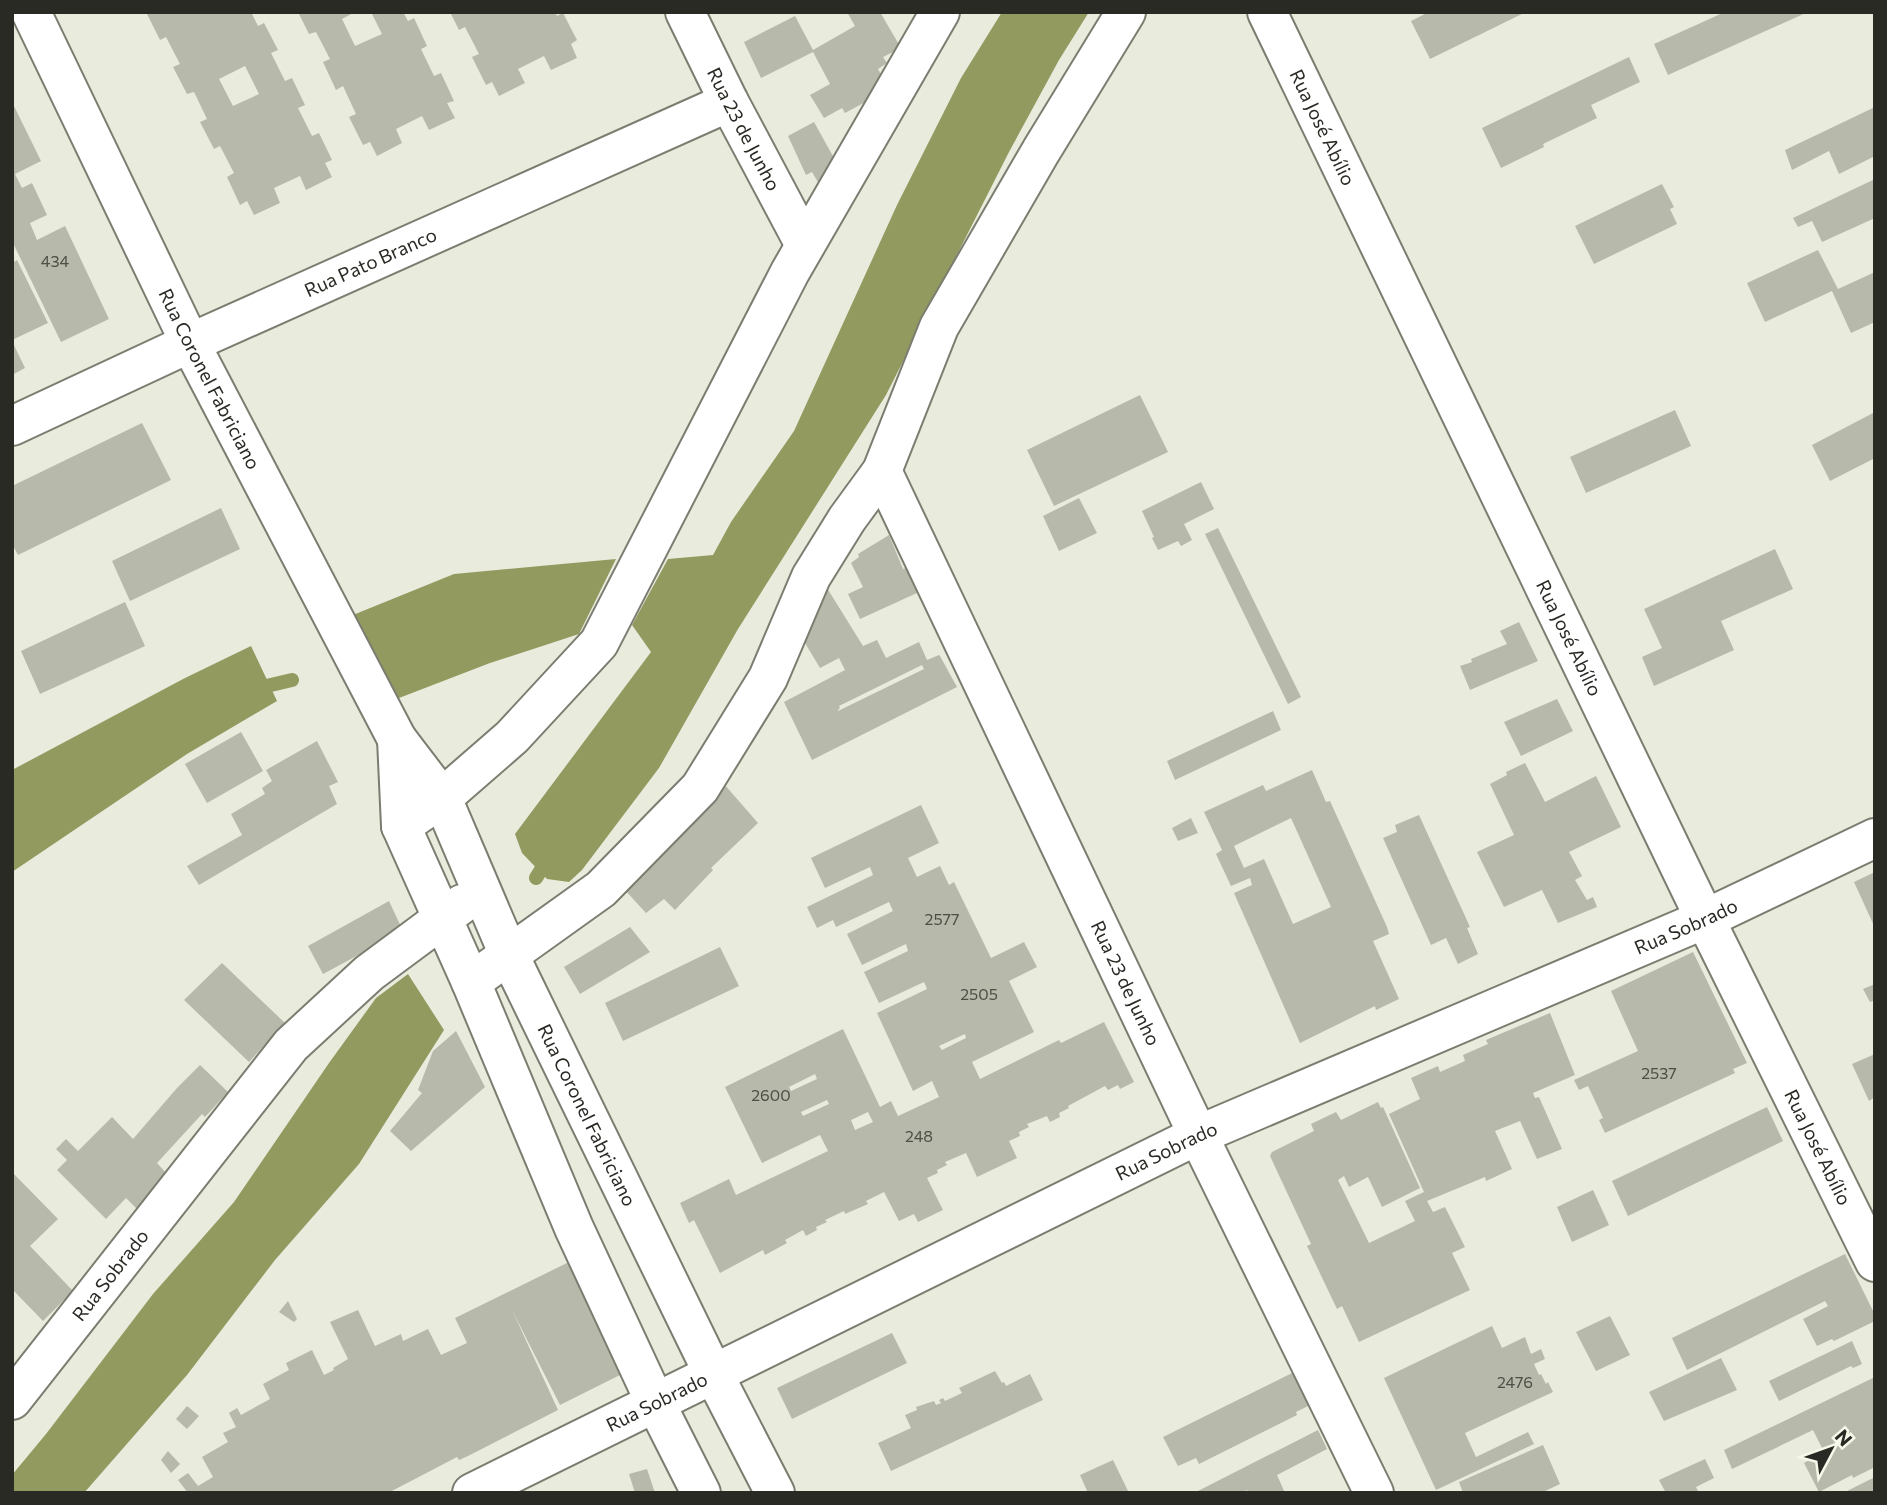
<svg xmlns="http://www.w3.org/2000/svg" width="1887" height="1505" font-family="Commissioner,sans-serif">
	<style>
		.water { fill: #939a60 }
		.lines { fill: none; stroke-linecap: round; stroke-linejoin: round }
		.stream { stroke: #939a60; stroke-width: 14 }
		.building { fill: #b7b9ab; fill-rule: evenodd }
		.minor-casing { stroke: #7b7d70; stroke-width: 42 }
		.minor { stroke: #fff; stroke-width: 38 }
		.labels { text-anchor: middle; stroke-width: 6; stroke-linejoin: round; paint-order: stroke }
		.number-label { font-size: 16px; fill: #4d4e46 }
		.street-label { font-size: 19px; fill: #2a2a25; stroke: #f6f8ea }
	</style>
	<rect width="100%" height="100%" fill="#e9ebdd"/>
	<path class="water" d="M1002 12H1089L1059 60 1009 152 886 395 738 629 659 768 582 870 569 882 547 879 522 853 515 834 651 652 632 625 668 559 713 555 731 522 794 431 897 205 961 78Z
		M616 559 579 634 490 663 386 703 348 617 454 574Z
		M251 646 277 701 187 754 12 872V770L185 678Z
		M408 974 444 1030 359 1164 275 1260 187 1375 84 1493H12V1475L46 1434 153 1294 234 1202 329 1063 376 998Z"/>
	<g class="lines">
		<path class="stream" d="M254 689 292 680
			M536 878 550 855"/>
	</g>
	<path class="building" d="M146 12H251L258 26 264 23 278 50 271 53 285 81 292 78 305 105 298 108 312 136 319 133 332 160 325 163 332 177 306 190 300 176 274 188 280 203 254 215 247 201 240 205 227 177 234 173 220 146 214 149 200 122 207 119 194 92 187 94 173 67 180 64 166 37 160 40ZM245 66 259 94 233 106 219 79Z
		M298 12H355L342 19 355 46 382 34 371 12H403L408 21 414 18 427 46 421 49 434 76 441 73 454 101 447 103 455 118 429 130 422 116 396 129 402 143 377 156 370 142 363 145 349 117 356 114 343 86 336 90 323 62 330 59 316 32 309 34Z
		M450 12H555L557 16 563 13 577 40 571 44 577 58 551 70 544 56 518 69 525 83 499 96 492 82 486 85 472 57 479 54 465 27 459 30Z
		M847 12H880L901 48 883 57 887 63 878 69 884 80 871 99 845 113 842 108 824 118 810 95 830 84 813 52 761 78 744 42 795 16 813 50 855 26Z
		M1429 12H1526L1430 59 1411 21Z
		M1725 12H1808L1668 75 1654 44Z
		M1629 57 1640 82 1591 105 1597 118 1543 144 1544 147 1501 168 1482 128Z
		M12 102 41 161 15 174 22 188 32 183 47 215 30 223 37 240 65 226 109 319 61 342 12 241Z
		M1875 107V156L1839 174 1829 151 1792 170 1785 150Z
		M814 122 834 158 819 184 812 172 806 175 788 136Z
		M1875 179V218L1822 242 1812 221 1798 227 1793 218Z
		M1662 184 1674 207 1670 209 1677 224 1594 264 1575 226Z
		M1818 250 1838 289 1875 272V322L1851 333 1832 291 1765 322 1747 283Z
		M17 260 48 323 12 340V263Z
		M12 341 25 368 12 375Z
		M1140 395 1168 452 1054 506 1027 450Z
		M1675 410 1691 446 1586 493 1570 457Z
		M1875 412V458L1830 481 1812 445Z
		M142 423 171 480 18 555 12 544V486Z
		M1201 482 1214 509 1184 524 1192 540 1181 546 1178 541 1158 550 1152 538 1154 537 1142 511Z
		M1079 498 1097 533 1059 551 1043 516Z
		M221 508 240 549 130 601 112 561Z
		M1218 528 1301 697 1288 704 1205 534Z
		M889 535 903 569 906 568 917 593 860 619 848 594 863 587 851 563 859 557 858 554Z
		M1775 549 1793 589 1721 621 1734 650 1654 686 1642 657 1662 648 1644 609Z
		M827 588 863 646 877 640 886 658 919 642 927 660 939 655 940 656 957 687 812 760 784 702 845 670 839 658 820 668 799 633 820 605ZM922 665 924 669 838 711V710L840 708 839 706Z
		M125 602 145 646 40 694 21 651Z
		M1519 622 1538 661 1470 690 1460 666 1472 662 1471 659 1507 644 1500 631Z
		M1557 699 1573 731 1521 756 1504 722Z
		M1273 711 1281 730 1175 780 1167 761Z
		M241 732 263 771 207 803 185 764Z
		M317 741 338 782 329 786 337 804 199 885 187 866 242 835 231 814 265 794 262 788 272 781 266 770Z
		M1525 763 1545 802 1596 776 1621 827 1569 852 1582 876 1575 880 1587 900 1593 897 1597 907 1558 923 1542 890 1504 907 1477 852 1514 835 1490 784 1507 775 1506 772Z
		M1312 770 1326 802 1330 801 1387 927 1389 934 1373 941 1399 999 1376 1010 1375 1006 1300 1043 1234 893 1252 885 1250 878 1231 886 1216 854 1222 850 1204 812 1263 785 1266 791ZM1291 818 1331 907 1293 924 1264 859 1244 868 1234 846Z
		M724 784 758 823 711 868 713 870 675 910 664 899 646 913 623 888Z
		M921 805 939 843 908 858 917 877 940 866 949 885 954 882 991 958 1024 942 1037 967 1009 981 1034 1032 972 1062 980 1079 1059 1040 1061 1043 1104 1022 1134 1082 1120 1089 1118 1085 1108 1090 1105 1086 1068 1106 1069 1108 1059 1113 1060 1117 1050 1122 1047 1116 1027 1124 1029 1127 1019 1132 1020 1136 1009 1141 1017 1158 977 1177 966 1153 945 1162 947 1165 937 1170 938 1173 927 1178 943 1210 918 1222 914 1214 899 1221 884 1192 866 1201 868 1204 845 1214 844 1211 825 1220 827 1222 816 1227 817 1230 806 1236 803 1230 785 1240 787 1243 765 1255 763 1250 720 1273 694 1220 689 1223 680 1203 729 1179 736 1195 828 1151 820 1135 762 1163 725 1087 843 1029 880 1107 891 1101 898 1116 939 1097 932 1081 913 1091 877 1013 927 989 924 982 879 1003 864 972 908 951 906 944 862 965 847 934 893 911 889 902 836 927 833 920 817 928 807 907 873 875 870 867 825 888 811 858ZM965 1034 966 1038 942 1050 939 1046ZM815 1074 817 1079 791 1091 789 1087ZM827 1100 829 1104 803 1116 801 1112ZM868 1112 873 1122 855 1130 851 1120Z
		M1419 815 1470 927 1467 928 1478 954 1458 964 1446 938 1431 945 1383 838 1397 832 1395 825Z
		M1191 818 1198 833 1178 841 1172 828Z
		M1875 872V928L1854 882Z
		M389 901 403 931 323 974 308 946Z
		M630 927 650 952 580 994 564 967Z
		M720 947 739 986 623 1041 605 1003Z
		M1693 952 1747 1063 1733 1069 1735 1073 1605 1133 1599 1120 1603 1118 1588 1086 1579 1090 1574 1080 1638 1051 1611 991Z
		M222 963 285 1023 249 1062 184 1000Z
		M1875 984V1000L1870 1002 1863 989Z
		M1550 1013 1575 1075 1533 1093 1535 1098 1539 1097 1562 1149 1537 1159 1520 1121 1495 1131 1512 1169 1486 1181 1485 1177 1427 1201 1433 1212 1445 1207 1465 1247 1452 1253 1470 1290 1359 1342 1342 1306 1337 1309 1307 1246 1311 1244 1270 1156 1272 1152 1314 1131 1311 1124 1336 1112 1341 1120 1378 1102 1381 1108 1383 1107 1420 1188 1382 1207 1368 1177 1349 1187 1344 1176 1338 1180 1369 1243 1415 1221 1405 1201 1424 1192 1389 1114 1420 1099 1411 1078 1438 1066 1440 1072 1465 1061 1463 1055 1488 1044 1486 1040Z
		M456 1031 485 1087 411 1151 390 1131 422 1093 418 1090 433 1051Z
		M1875 1054V1097L1869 1101 1852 1064Z
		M200 1065 228 1092 205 1117 202 1114 157 1163 168 1175 137 1209 126 1198 106 1219 57 1170 67 1160 56 1149 66 1139 78 1151 112 1117 133 1139 177 1088Z
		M1767 1107 1783 1141 1628 1216 1612 1181Z
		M12 1172 58 1219 30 1246 73 1291 43 1321 12 1289Z
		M1593 1190 1609 1225 1572 1242 1557 1207Z
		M1845 1254 1875 1315V1321L1834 1341 1832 1339 1817 1346 1803 1319 1828 1306 1825 1301 1687 1370 1672 1338Z
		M569 1262 622 1374 560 1405 512 1310 558 1410 468 1456 459 1460 457 1457 388 1493H188L178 1480 188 1473 198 1486 213 1477 202 1457 228 1442 223 1433 236 1427 229 1413 237 1408 241 1415 270 1399 263 1384 289 1370 286 1363 312 1350 324 1375 334 1370 333 1368 348 1359 330 1322 358 1310 375 1346 401 1334 403 1341 428 1329 441 1355 467 1343 455 1318Z
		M288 1301 297 1319 294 1322 279 1312Z
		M1610 1316 1630 1355 1596 1371 1576 1332Z
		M1492 1326 1502 1348 1525 1337 1531 1354 1541 1349 1545 1359 1534 1364 1539 1375 1541 1374 1546 1384 1548 1382 1553 1392 1465 1433 1476 1457 1528 1432 1534 1444 1436 1490 1384 1378Z
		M892 1333 907 1363 792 1419 777 1388Z
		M1852 1341 1862 1364 1853 1368 1851 1366 1779 1401 1769 1381Z
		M1721 1358 1737 1390 1664 1421 1649 1392Z
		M1298 1370 1314 1403 1296 1412 1297 1415 1199 1464 1196 1458 1178 1466 1163 1437Z
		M995 1371 1002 1383 1004 1382 1006 1386 1030 1374 1043 1400 891 1471 878 1443 911 1428 905 1415 917 1410 916 1407 934 1401 936 1405 941 1403 939 1400 943 1398 945 1401 962 1393 959 1388Z
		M1875 1377V1467L1853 1478 1852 1475 1819 1492 1804 1463 1824 1452 1813 1430 1732 1469 1724 1450Z
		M187 1406 199 1416 187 1429 176 1419Z
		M1318 1430 1327 1449 1277 1475 1285 1493H1248L1247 1490 1241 1493H1194Z
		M1543 1445 1560 1484 1541 1493H1463L1459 1482Z
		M168 1451 180 1464 171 1473 161 1460Z
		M1705 1459 1714 1478 1696 1487 1699 1493H1666L1659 1480Z
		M1113 1460 1129 1493H1088L1080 1475Z
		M647 1469 655 1493H635L629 1474Z
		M1875 1477V1493H1843Z"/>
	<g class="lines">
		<g class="minor-casing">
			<g id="minor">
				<path id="s1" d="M31 12 190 343 397 739 442 798 509 955 713 1373 775 1493"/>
				<path id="s2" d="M685 12 729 102 805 245"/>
				<path id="s3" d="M1267 12 1705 919 1875 1262"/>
				<path id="s4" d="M12 426 190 343 729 102"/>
				<path id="s5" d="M882 471 1198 1135 1374 1493"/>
				<path d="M397 739 401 826 471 982 574 1228 655 1402 701 1493"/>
				<path d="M401 826 442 798 512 737 599 643 790 272 940 12"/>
				<path d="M471 982 601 889 700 788 768 678 811 577 847 519 882 471 939 327 1041 151 1126 12"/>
				<path id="s6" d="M12 1400 291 1045 369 973 462 904"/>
				<path id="s7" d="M472 1493 1198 1135 1705 919 1875 838"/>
			</g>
		</g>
		<use href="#minor" class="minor"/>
	</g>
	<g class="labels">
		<g class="number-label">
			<text x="55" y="267">434</text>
			<text x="942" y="925">2577</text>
			<text x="979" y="1000">2505</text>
			<text x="1659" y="1079">2537</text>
			<text x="771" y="1101">2600</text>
			<text x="919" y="1142">248</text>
			<text x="1515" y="1388">2476</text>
		</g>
		<g class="street-label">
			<text dy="7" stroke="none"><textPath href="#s3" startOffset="128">Rua José Abílio</textPath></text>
			<text dy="7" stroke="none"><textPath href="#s2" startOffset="131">Rua 23 de Junho</textPath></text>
			<text dy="7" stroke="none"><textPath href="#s4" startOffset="394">Rua Pato Branco</textPath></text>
			<text dy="7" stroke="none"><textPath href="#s1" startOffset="408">Rua Coronel Fabriciano</textPath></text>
			<text dy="7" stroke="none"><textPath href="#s3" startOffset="695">Rua José Abílio</textPath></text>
			<text dy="7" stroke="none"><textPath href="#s7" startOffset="1340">Rua Sobrado</textPath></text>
			<text dy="7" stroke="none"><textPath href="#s5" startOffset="567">Rua 23 de Junho</textPath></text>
			<text dy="7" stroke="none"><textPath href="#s1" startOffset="1237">Rua Coronel Fabriciano</textPath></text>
			<text dy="7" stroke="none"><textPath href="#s3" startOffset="1262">Rua José Abílio</textPath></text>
			<text dy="7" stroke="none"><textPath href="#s7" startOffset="774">Rua Sobrado</textPath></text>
			<text dy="7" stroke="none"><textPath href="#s6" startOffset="159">Rua Sobrado</textPath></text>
			<text dy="7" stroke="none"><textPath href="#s7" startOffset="206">Rua Sobrado</textPath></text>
		</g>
	</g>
	<rect width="1887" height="1505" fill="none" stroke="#2a2a25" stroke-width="28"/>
	<g transform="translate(1831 1449) rotate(49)" stroke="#f6f8ea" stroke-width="5" paint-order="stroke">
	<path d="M0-5L12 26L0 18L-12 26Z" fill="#2a2a25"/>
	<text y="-10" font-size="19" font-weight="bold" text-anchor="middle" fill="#2a2a25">N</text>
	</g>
</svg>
